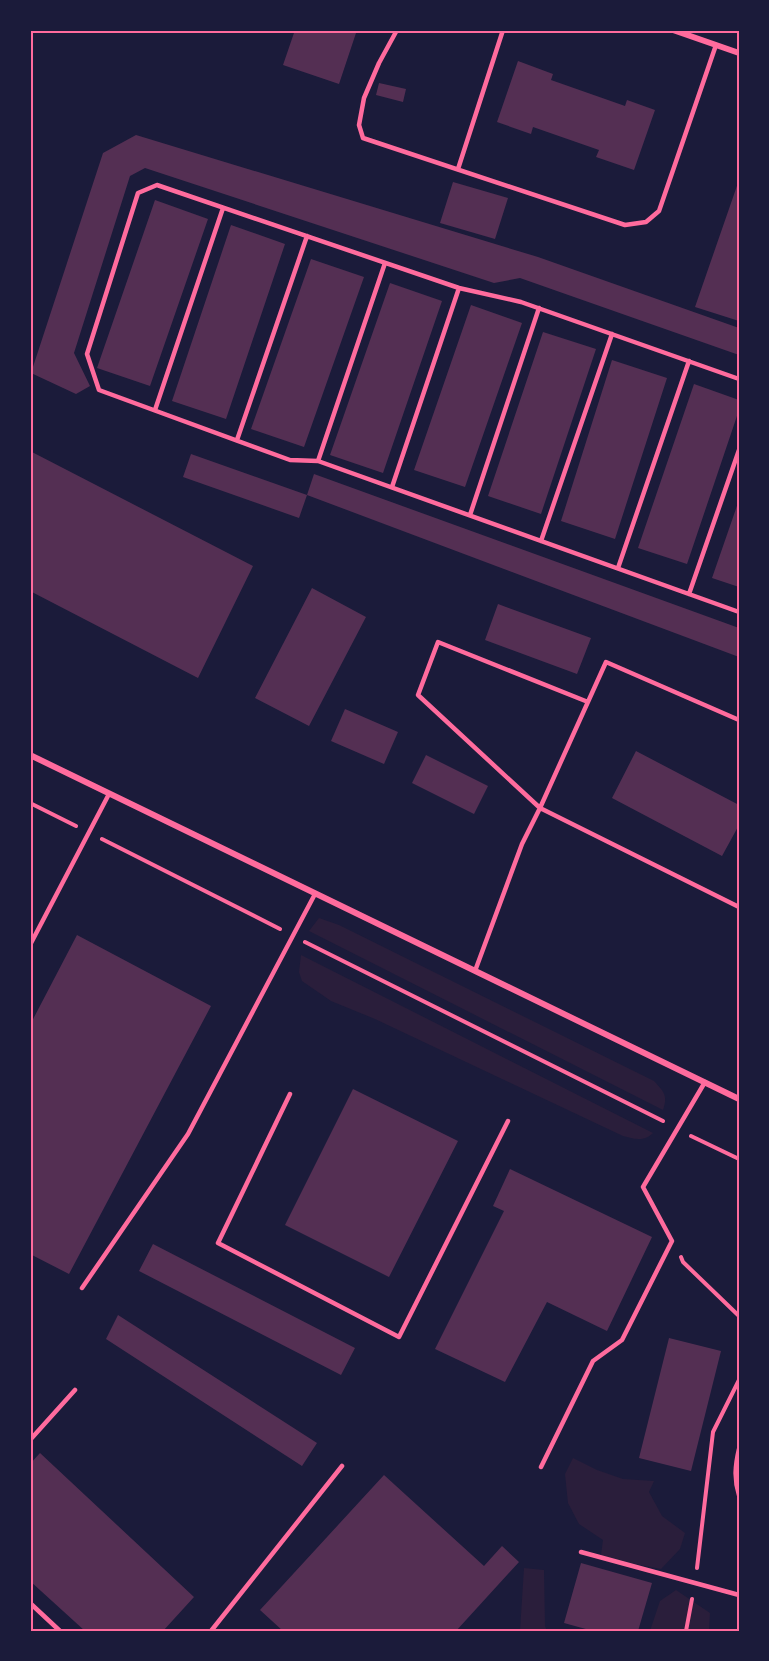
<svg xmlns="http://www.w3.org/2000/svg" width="769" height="1661" font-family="Rubik,sans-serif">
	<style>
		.green { fill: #2a1e3b }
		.building { fill: #542f53 }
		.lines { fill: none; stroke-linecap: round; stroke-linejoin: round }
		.path { stroke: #ff6b9d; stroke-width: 4 }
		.service { stroke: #ff6b9d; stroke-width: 4.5 }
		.minor { stroke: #ff6b9d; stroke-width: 6 }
		.neatline { fill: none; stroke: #ff6b9d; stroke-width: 2 }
	</style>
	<rect width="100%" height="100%" fill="#1b1b3a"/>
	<path class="green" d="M319 918 339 925 654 1081C664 1092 668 1095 663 1110L309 931Z
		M301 955 653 1133C644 1142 634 1139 623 1136L375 1019 331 1001 302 981 299 972Z
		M573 1458 597 1470 623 1479 654 1481 649 1492 662 1516 685 1533 680 1549 661 1569 629 1563 601 1555 603 1540 579 1524 568 1503 565 1474Z
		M524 1568 544 1570 545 1626 547 1631H520Z
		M676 1590 710 1613 709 1631H650L660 1601Z"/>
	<path class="building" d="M295 30H357L339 84 283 65Z
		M518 61 553 74 551 80 625 106 627 100 655 110 634 170 596 157 599 150 533 127 531 134 497 122Z
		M379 83 406 89 403 102 376 95Z
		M136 135 538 257 739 328V355L520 278 494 283 145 168 130 176 74 353 90 386 76 394 31 373 103 153Z
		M739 180V321L695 307Z
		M453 182 508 198 495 239 440 223Z
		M155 200 208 219 150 386 97 368Z
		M231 225 285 244 226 419 172 401Z
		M311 259 364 277 304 447 251 429Z
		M390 283 442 301 383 473 330 455Z
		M471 305 522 323 465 487 414 470Z
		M543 332 596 349 541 514 488 496Z
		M612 360 667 378 615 539 561 521Z
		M694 384 739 400V410L687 564 638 548Z
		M30 451 253 566 198 678 30 591Z
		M191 454 307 495 314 474 739 628V657L307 495 299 518 183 477Z
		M739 500V587L712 578Z
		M312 588 366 617 309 726 255 698Z
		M498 604 591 638 577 674 485 640Z
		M345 709 398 732 384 764 331 741Z
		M636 751 739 805V825L722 856 612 798Z
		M426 755 488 786 474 814 412 783Z
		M77 935 211 1006 69 1274 30 1254V1025Z
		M353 1089 458 1141 389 1277 285 1225Z
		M510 1169 652 1237 607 1331 547 1302 505 1382 435 1349 504 1211 493 1206Z
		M153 1244 355 1348 341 1375 139 1271Z
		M118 1315 317 1443 302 1466 106 1339Z
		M669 1338 721 1351 691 1471 639 1458Z
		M40 1453 194 1597 163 1631H85L30 1581V1464Z
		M384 1475 484 1566 502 1546 519 1562 456 1631H283L260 1610Z
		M581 1563 652 1583 638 1631H593L564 1623Z"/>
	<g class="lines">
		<path class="path" d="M30 803 76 826
			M102 839 280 929
			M305 942 663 1121
			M691 1136 739 1159
			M681 1257 683 1262 739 1316
			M697 1568 713 1432 739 1380
			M686 1631 692 1599"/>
		<path class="service" d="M397 30 379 63 364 98 359 125 363 138 625 225 646 222 659 211 716 45
			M458 169 503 30
			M739 379 521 302 459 288 157 185 138 193 87 354 99 390 290 460 318 461 739 612
			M155 410 223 208
			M237 440 307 236
			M318 461 385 263
			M392 487 459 288
			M470 515 539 308
			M541 541 612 334
			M618 568 689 361
			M689 594 739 450
			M588 702 438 642 418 695 540 808 739 907
			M30 945 109 794
			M475 971 522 844 540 808 606 662 739 720
			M290 1094 218 1243 399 1337 508 1121
			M82 1288 188 1134 315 894
			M30 1440 75 1390
			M739 1449C735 1466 734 1479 739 1495
			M541 1467 593 1361 622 1340 672 1241 643 1187 705 1082
			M581 1552 739 1595
			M30 1603 60 1631
			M211 1631 342 1466"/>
		<path class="minor" d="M673 30 739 53
			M30 755 739 1099"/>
	</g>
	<rect width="769" height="1661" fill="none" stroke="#1b1b3a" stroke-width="63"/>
	<rect x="32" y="32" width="706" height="1598" class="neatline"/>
</svg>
